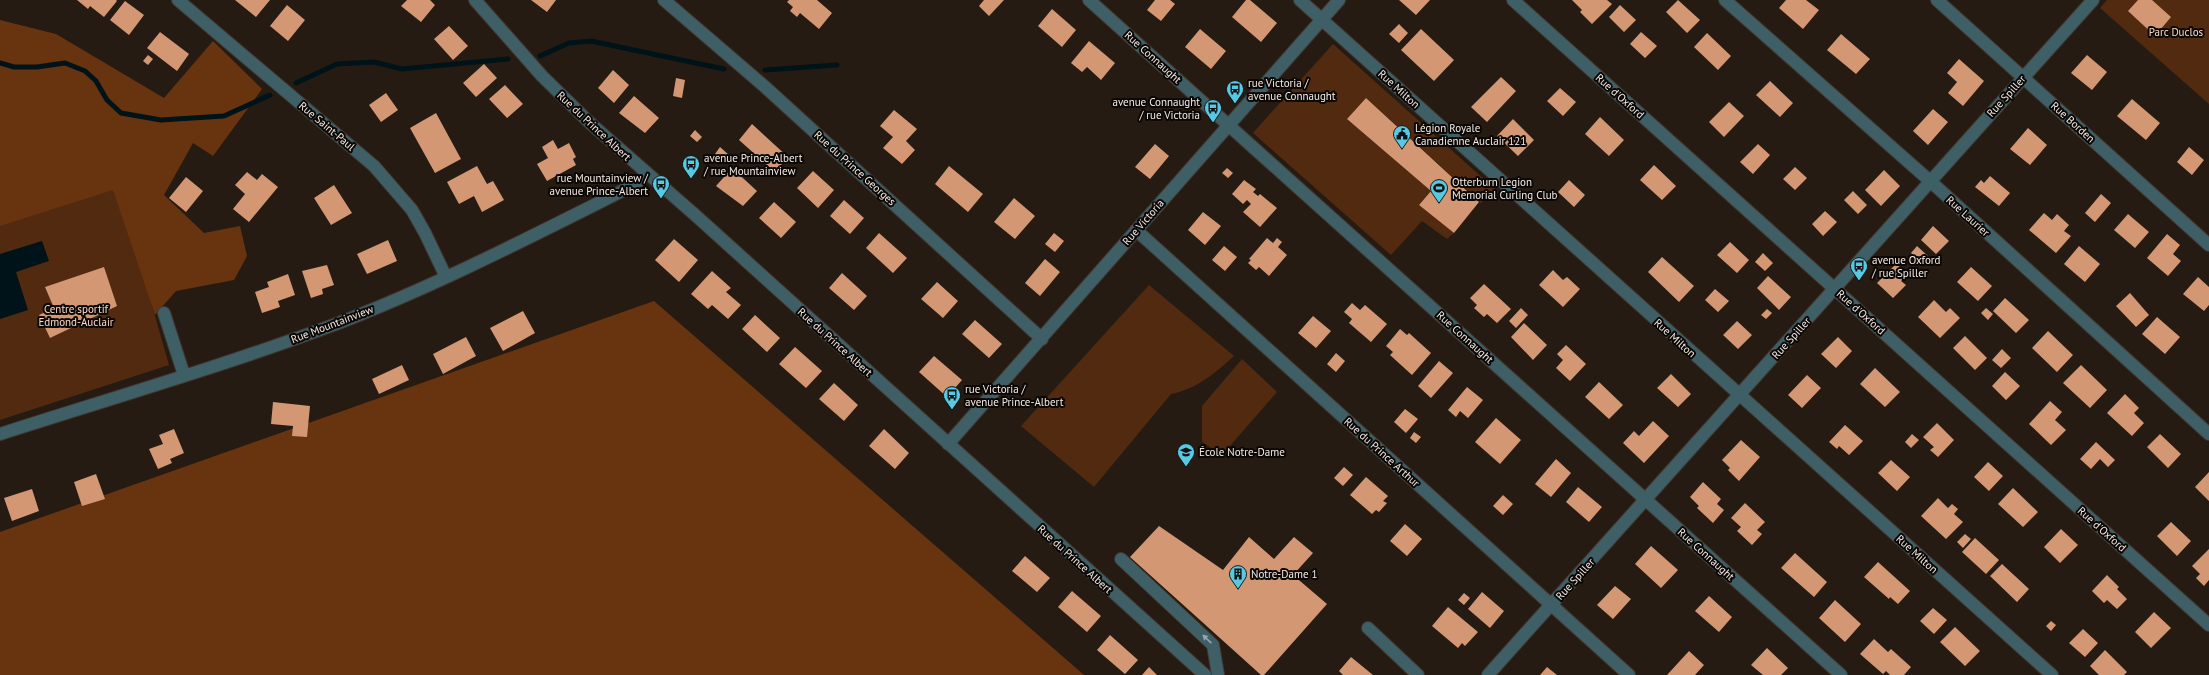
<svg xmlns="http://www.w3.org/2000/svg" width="2209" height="675" font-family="'PT Sans',sans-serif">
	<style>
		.green { fill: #512a10 }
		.forest { fill: #67340f }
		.water { fill: #001319 }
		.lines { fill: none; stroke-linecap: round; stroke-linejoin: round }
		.stream { stroke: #001319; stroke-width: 5 }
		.building { fill: #d39773 }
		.minor-casing { stroke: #433831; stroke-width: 14 }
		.minor { stroke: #3f5f67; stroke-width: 12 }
		.oneway { fill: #9aa6a7 }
		.labels { text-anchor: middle; stroke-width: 4; stroke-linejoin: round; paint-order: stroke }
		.park-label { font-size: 11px; fill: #fbd9c5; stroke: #0b0705 }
		.street-label { font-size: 11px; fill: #f5ece7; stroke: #0b0705 }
		.poi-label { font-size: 11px; fill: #f5ece7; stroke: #0b0705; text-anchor: start }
	</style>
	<rect width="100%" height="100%" fill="#261b13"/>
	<path class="green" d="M2107 0H2209V104L2100 8Z
		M1333 44 1495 189 1481 203 1366 98 1347 119 1431 191 1419 205 1454 233 1447 239 1422 221 1391 255 1253 133Z
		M0 135 111 163 169 365 0 420Z
		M1149 285 1234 356C1215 373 1197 389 1171 394L1094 487 1021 426Z
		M1242 359 1277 392 1222 455 1202 442V406Z"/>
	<path class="forest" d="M0 20 56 34 164 98 213 41 262 89 213 156 193 143 164 195 204 233 240 226 247 256 234 280 176 291 155 315 113 190 0 226Z
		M654 301 1084 675H0V532Z"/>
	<path class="water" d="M42 241 49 261 16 272 28 310 0 319V254Z"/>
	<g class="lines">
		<path class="stream" d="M540 56 569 43 591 41 724 69
			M0 63 14 67H37L65 63 85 71 96 81 107 100 121 113 161 120 224 116 270 95
			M765 70 837 65
			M296 83 337 64 374 62 402 69 508 59"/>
	</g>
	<path class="building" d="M77 0H116L117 1 104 17 90 6 88 9Z
		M235 0H270L256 17Z
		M407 0H430L435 5 421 22 401 6Z
		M531 0H556L547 12Z
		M789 0H817L832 13 819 29 800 13 797 17 790 11 793 7 787 2Z
		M984 0H1004L989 16 979 6Z
		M1155 0H1170L1175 4 1161 21 1147 10Z
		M1246 0H1250L1277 23 1261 42 1232 17Z
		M1399 0H1430L1416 15Z
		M1572 0H1607L1612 4 1592 24 1580 12 1582 10Z
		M1678 0 1700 20 1687 33 1666 12Z
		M1786 0H1806L1819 10 1803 29 1779 8Z
		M2138 0H2152L2171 17 2155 36 2128 11Z
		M125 1 144 15 129 35 110 20Z
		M287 5 305 20 288 41 270 26Z
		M1620 5 1636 20 1624 32 1609 17Z
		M1052 9 1076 30 1062 47 1038 26Z
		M1399 24 1408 33 1399 43 1389 34Z
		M449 26 468 46 453 60 434 39Z
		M1200 29 1226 51 1211 69 1185 47Z
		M1421 29 1454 60 1434 81 1401 50Z
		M160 32 189 54 177 71 147 48Z
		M1641 32 1657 46 1645 58 1630 44Z
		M1707 33 1731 56 1718 70 1694 47Z
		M1841 34 1870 59 1856 74 1827 50Z
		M1089 41 1115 63 1101 80 1087 67 1082 72 1071 63Z
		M148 55 153 59 148 65 143 61Z
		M2087 55 2107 72 2092 90 2071 73Z
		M1959 59 1984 81 1963 106 1948 93 1957 82 1947 73Z
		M484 64 497 78 476 97 463 83Z
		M613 70 629 85 614 103 598 88Z
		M1501 77 1516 91 1487 122 1471 107Z
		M676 78 685 80 682 98 673 96Z
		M1770 81 1793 103 1780 117 1756 95Z
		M505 85 523 104 507 118 489 99Z
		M1560 88 1576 102 1563 116 1547 101Z
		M386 93 398 110 381 122 369 105Z
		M634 96 659 118 645 133 619 113Z
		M1366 98 1479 202 1454 233 1419 205 1431 191 1347 119Z
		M2132 99 2160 123 2146 140 2117 116Z
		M1729 102 1744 116 1724 137 1709 122Z
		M1933 109 1948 122 1928 145 1913 131Z
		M894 110 917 129 906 141 915 150 902 164 883 148 893 137 880 126Z
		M436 113 461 159 435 173 410 128Z
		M1600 117 1624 140 1609 156 1585 134Z
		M1513 119 1534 140 1518 156 1497 136Z
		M752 124 788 157 775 172 739 140Z
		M2028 128 2047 145 2030 165 2010 149Z
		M695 130 702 137 697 142 690 136Z
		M553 140 558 149 569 143 576 157 573 159 576 165 547 181 537 164 548 158 542 147Z
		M1155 144 1169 156 1150 179 1135 167Z
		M1758 144 1770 155 1753 174 1740 162Z
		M720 147 729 155 723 162 715 154Z
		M2189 147 2204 160 2192 175 2177 162Z
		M1654 165 1676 186 1662 200 1640 180Z
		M477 166 487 184 493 181 504 200 482 212 474 196 459 204 447 182Z
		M949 166 983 194 968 212 935 184Z
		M1795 167 1807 178 1795 190 1783 179Z
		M732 168 757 191 743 206 716 186Z
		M1227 168 1233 173 1228 178 1222 173Z
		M1884 170 1900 186 1881 206 1865 190Z
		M813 171 834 190 818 208 797 188Z
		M247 172 257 180 262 174 278 187 249 222 233 209 245 194 235 185Z
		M1990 176 2010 193 1999 206 1975 187 1981 180 1984 183Z
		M186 177 203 191 186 212 169 198Z
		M1244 180 1256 189 1253 192 1258 196 1260 194 1277 208 1260 227 1243 212 1251 204 1247 200 1243 204 1232 194Z
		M1569 180 1585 195 1574 207 1558 192Z
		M334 185 352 213 331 225 314 198Z
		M1853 191 1867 205 1858 214 1844 200Z
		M2101 194 2111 203 2095 222 2085 213Z
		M1014 198 1035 216 1015 239 994 222Z
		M844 200 864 218 850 234 830 216Z
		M774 202 796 222 781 238 759 218Z
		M1825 211 1837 222 1823 236 1812 224Z
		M1203 212 1221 226 1205 245 1188 230Z
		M2044 213 2052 220 2057 214 2069 225 2064 231 2071 236 2056 253 2029 230Z
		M2128 214 2149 232 2135 248 2114 230Z
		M1933 226 1949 241 1936 254 1921 240Z
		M879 233 907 258 893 273 866 248Z
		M1054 233 1064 241 1055 252 1045 244Z
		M2167 234 2180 245 2173 254 2181 261 2168 276 2147 258Z
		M1267 238 1273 243 1277 238 1282 242 1278 247 1287 255 1269 276 1259 267 1256 270 1248 263 1251 260 1249 259Z
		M674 239 698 260 679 282 655 260Z
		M388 240 397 261 367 274 357 254Z
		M1730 242 1749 260 1737 273 1717 255Z
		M1224 246 1237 257 1225 271 1212 260Z
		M1917 246 1929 257 1922 264 1911 253Z
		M2079 246 2100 264 2085 282 2064 264Z
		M1763 253 1773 263 1765 271 1755 262Z
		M1662 257 1694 286 1679 302 1648 272Z
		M1045 259 1060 272 1040 296 1025 283Z
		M1896 264 1908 274 1901 281 1906 285 1893 298 1877 283Z
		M327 265 334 285 322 289 323 294 311 298 302 271Z
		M104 267 117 306 50 338 39 315 54 308 45 287Z
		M1971 267 1992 286 1978 301 1957 282Z
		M1553 270 1563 280 1567 277 1580 289 1563 307 1539 285Z
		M712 271 731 288 726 292 741 305 728 319 712 305 708 309 691 294Z
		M842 273 867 296 854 310 829 288Z
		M288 274 295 295 278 301 280 307 262 313 255 292 269 287 267 282Z
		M1768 276 1791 297 1779 310 1757 288Z
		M2198 277 2209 287V305L2204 311 2183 294Z
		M937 282 958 301 943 318 921 299Z
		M1484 284 1511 309 1497 323 1487 314 1484 317 1474 308 1477 305 1470 298Z
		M1715 289 1729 301 1718 312 1705 300Z
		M2130 293 2149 315 2136 327 2116 306Z
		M2005 298 2029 320 2016 333 1993 311Z
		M1934 300 1946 312 1950 308 1960 318 1940 338 1918 317Z
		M1352 303 1360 310 1365 305 1387 324 1371 342 1349 323 1352 319 1344 312Z
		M1521 308 1528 315 1516 328 1509 321Z
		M1986 308 1993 314 1988 320 1981 313Z
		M1767 309 1772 313 1766 319 1761 315Z
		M523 311 535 333 503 351 490 328Z
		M755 315 780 338 767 352 742 329Z
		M1313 316 1331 331 1316 348 1298 333Z
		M2157 317 2180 337 2165 354 2142 334Z
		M975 320 1002 344 989 358 962 334Z
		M1737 321 1752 335 1738 349 1723 335Z
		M1524 323 1547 345 1533 360 1511 337Z
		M1400 329 1407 335 1409 333 1431 353 1412 375 1390 355 1393 352 1386 346Z
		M2048 331 2073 355 2057 372 2032 348Z
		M1965 336 1987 358 1975 370 1953 348Z
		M466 337 476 356 443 374 433 354Z
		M1838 337 1852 351 1836 368 1821 354Z
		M1566 345 1586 364 1570 381 1556 368 1563 360 1557 354Z
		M795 347 822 371 806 388 779 364Z
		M2002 349 2011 358 2001 368 1992 360Z
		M1336 353 1345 361 1336 372 1327 364Z
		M934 356 962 380 947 397 919 372Z
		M1439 361 1453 373 1431 398 1418 386Z
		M402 365 409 380 379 394 372 379Z
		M2081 365 2107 390 2090 408 2063 383Z
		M1875 368 1900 392 1885 407 1860 384Z
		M2005 372 2020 386 2006 400 1992 386Z
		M1671 374 1691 394 1678 407 1657 388Z
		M1807 375 1821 388 1802 408 1788 395Z
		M1599 382 1623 405 1609 419 1585 397Z
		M834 383 858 405 844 421 819 399Z
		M1467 387 1483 400 1468 418 1460 411 1456 417 1448 410Z
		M2125 394 2139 408 2134 413 2144 423 2132 436 2107 413Z
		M2050 401 2062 412 2055 420 2066 430 2051 445 2029 424Z
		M273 402 310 406 307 437 292 436 293 426 271 424Z
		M1405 409 1418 419 1406 433 1394 422Z
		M1496 418 1521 440 1500 464 1475 442Z
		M1653 421 1669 436 1644 463 1623 443 1634 431 1639 436Z
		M1937 423 1954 440 1938 457 1930 450 1934 447 1923 437Z
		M1845 425 1863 441 1849 455 1839 446 1837 449 1829 442Z
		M174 429 184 453 170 459 172 463 158 469 149 449 163 444 159 435Z
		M884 429 909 453 895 469 869 446Z
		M1414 432 1421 437 1416 443 1410 438Z
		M1912 434 1919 440 1911 448 1905 442Z
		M2160 434 2181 454 2168 468 2147 447Z
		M1741 440 1760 457 1739 481 1728 470 1730 468 1722 460Z
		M2096 442 2115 460 2108 467 2100 459 2091 469 2080 459Z
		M1556 459 1571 473 1551 497 1535 484Z
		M1891 460 1910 477 1897 491 1878 473Z
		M1988 462 2003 476 1989 491 1974 477Z
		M1344 467 1353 475 1343 486 1334 478Z
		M2209 472V501L2195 487Z
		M96 474 105 499 82 506 74 482Z
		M1366 477 1388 496 1383 501 1387 503 1379 512 1376 510 1372 514 1350 495Z
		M1703 482 1721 499 1717 504 1724 510 1713 523 1697 508 1699 506 1690 497Z
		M1578 487 1602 507 1589 522 1566 502Z
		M2013 488 2038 512 2023 527 1998 504Z
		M32 489 39 511 12 521 4 498Z
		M1503 495 1513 504 1503 515 1493 506Z
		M1938 498 1948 508 1952 504 1958 509 1954 514 1963 522 1946 539 1921 516Z
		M1745 503 1765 522 1757 530 1762 534 1752 545 1737 531 1741 527 1731 518Z
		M2171 522 2191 541 2177 556 2157 536Z
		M1405 524 1422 539 1407 556 1390 541Z
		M1159 526 1223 570 1249 537 1274 559 1294 537 1313 553 1293 575 1327 604 1264 675H1261L1130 557Z
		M2061 529 2078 545 2060 563 2044 547Z
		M1965 534 1971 539 1963 548 1957 542Z
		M1975 538 1999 560 1986 574 1962 552Z
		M1651 546 1678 570 1661 588 1635 564Z
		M2209 549V580L2204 586 2196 578 2200 574 2192 566Z
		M1795 553 1827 582 1814 597 1781 568Z
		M1025 556 1050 578 1037 592 1012 571Z
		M1878 562 1910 591 1898 604 1890 597 1889 599 1864 577Z
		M2002 564 2029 589 2017 602 1990 576Z
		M2107 575 2119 587 2117 589 2127 599 2117 609 2107 600 2104 603 2092 591Z
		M1615 586 1631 599 1613 619 1597 605Z
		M1072 591 1101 616 1087 632 1058 607Z
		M1482 592 1504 611 1490 628 1468 609Z
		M1464 593 1470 598 1464 605 1458 600Z
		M1709 596 1732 617 1719 632 1695 611Z
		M1835 600 1861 624 1845 642 1819 618Z
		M1448 607 1478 632 1465 646 1462 643 1458 648 1432 626Z
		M1933 608 1947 620 1934 634 1920 621Z
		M2154 612 2171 628 2151 648 2135 632Z
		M2051 621 2056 625 2051 631 2046 626Z
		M1955 627 1980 651 1965 666 1940 642Z
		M2083 629 2098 643 2085 657 2069 643Z
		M1110 635 1138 660 1125 674 1097 650Z
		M1874 639 1888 652 1891 649 1911 667 1904 675H1890L1886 671 1883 674 1860 654Z
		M1767 648 1788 668 1781 675H1763L1751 665Z
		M2105 650 2127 672 2124 675H2099L2090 666Z
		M1689 651 1704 665 1695 675H1667Z
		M1351 657 1373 675H1343L1339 671Z
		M1149 667 1157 675H1142Z
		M1547 667 1557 675H1540Z"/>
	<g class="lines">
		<g class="minor-casing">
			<path id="minor" d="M178 0 374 166 412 210 425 233 446 277
				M475 0 542 76 590 123 694 214 1205 675
				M664 0 764 86 1042 339
				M1089 0 1841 675
				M1300 0 2052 675
				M1513 0 2209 625
				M1725 0 1930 181 2209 434
				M1937 0 2209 245
				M1136 230 1629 675
				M164 313 184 375
				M0 434C112 398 226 365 336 324 438 285 536 234 634 185L647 174
				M948 444 1339 0
				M1121 559 1213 645 1218 675
				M1368 628 1418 675
				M1488 675 2093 0"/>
		</g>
		<use href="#minor" class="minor"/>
	</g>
	<defs><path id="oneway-solid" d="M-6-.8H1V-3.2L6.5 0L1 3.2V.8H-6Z"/></defs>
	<use class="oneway" href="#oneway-solid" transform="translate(1207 639) rotate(-137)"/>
	<defs>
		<g id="bus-pin" transform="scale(0.9)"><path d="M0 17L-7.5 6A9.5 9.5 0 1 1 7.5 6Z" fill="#58c9e3" stroke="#0b0705"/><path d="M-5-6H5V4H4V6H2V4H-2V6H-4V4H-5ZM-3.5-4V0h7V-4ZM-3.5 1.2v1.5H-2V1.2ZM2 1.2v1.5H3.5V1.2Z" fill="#111"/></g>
		<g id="civic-pin" transform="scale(0.9)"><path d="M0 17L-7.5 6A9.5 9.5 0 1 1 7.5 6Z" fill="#58c9e3" stroke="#0b0705"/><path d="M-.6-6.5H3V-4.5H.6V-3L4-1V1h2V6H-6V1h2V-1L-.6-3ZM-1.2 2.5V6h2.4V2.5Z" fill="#111"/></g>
		<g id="stadium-pin" transform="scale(0.9)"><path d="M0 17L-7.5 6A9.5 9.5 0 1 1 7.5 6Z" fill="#58c9e3" stroke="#0b0705"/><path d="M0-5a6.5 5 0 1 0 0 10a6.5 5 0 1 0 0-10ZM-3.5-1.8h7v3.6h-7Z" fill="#111"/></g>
		<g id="school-pin" transform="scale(0.9)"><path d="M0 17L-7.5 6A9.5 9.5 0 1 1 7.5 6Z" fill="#58c9e3" stroke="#0b0705"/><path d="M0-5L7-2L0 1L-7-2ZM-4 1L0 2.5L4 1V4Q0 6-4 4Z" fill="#111"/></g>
		<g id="building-pin" transform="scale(0.9)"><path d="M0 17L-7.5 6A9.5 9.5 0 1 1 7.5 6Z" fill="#58c9e3" stroke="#0b0705"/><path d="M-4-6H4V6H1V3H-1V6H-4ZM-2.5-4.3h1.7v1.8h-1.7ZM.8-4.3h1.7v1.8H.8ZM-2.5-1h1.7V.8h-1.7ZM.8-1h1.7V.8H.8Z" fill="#111"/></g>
	</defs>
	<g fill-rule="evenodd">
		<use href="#bus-pin" x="1235" y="89"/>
		<use href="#bus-pin" x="1213" y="108"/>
		<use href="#civic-pin" x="1402" y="134"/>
		<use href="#bus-pin" x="691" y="164"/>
		<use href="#bus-pin" x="661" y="184"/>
		<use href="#stadium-pin" x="1439" y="188"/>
		<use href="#bus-pin" x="1859" y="266"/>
		<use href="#bus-pin" x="952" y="395"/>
		<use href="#school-pin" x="1186" y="452"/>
		<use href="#building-pin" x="1238" y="574"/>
	</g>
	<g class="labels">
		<g class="park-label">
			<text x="2176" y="36">Parc Duclos</text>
			<text x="76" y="313">Centre sportif<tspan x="76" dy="13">Edmond-Auclair</tspan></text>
		</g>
		<g class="street-label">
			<text transform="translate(1153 57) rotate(42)" y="4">Rue Connaught</text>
			<text transform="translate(1399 89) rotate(42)" y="4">Rue Milton</text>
			<text transform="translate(1620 96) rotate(42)" y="4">Rue d'Oxford</text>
			<text transform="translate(2006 96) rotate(-48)" y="4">Rue Spiller</text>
			<text transform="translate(2073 122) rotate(42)" y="4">Rue Borden</text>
			<text transform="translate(327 126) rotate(40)" y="4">Rue Saint-Paul</text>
			<text transform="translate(594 126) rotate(43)" y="4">Rue du Prince Albert</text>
			<text transform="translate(855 168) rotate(42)" y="4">Rue du Prince Georges</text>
			<text transform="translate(1968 216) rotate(42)" y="4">Rue Laurier</text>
			<text transform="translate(1143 222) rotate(-49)" y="4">Rue Victoria</text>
			<text transform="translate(1861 312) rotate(42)" y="4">Rue d'Oxford</text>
			<text transform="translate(332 324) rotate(-21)" y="4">Rue Mountainview</text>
			<text transform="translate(1465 337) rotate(42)" y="4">Rue Connaught</text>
			<text transform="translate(1675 338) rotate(42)" y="4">Rue Milton</text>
			<text transform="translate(1791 338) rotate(-48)" y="4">Rue Spiller</text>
			<text transform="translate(835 342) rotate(42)" y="4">Rue du Prince Albert</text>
			<text transform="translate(1382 452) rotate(42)" y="4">Rue du Prince Arthur</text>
			<text transform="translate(2102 529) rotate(42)" y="4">Rue d'Oxford</text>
			<text transform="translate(1706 554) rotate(42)" y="4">Rue Connaught</text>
			<text transform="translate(1917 554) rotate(42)" y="4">Rue Milton</text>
			<text transform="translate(1075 559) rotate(42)" y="4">Rue du Prince Albert</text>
			<text transform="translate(1575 579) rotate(-48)" y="4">Rue Spiller</text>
		</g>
		<g class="poi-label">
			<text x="1248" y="87">rue Victoria /<tspan x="1248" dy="13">avenue Connaught</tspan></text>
			<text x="1200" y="106" text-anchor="end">avenue Connaught<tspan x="1200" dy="13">/ rue Victoria</tspan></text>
			<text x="1415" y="132">Légion Royale<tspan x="1415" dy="13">Canadienne Auclair 121</tspan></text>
			<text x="704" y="162">avenue Prince-Albert<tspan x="704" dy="13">/ rue Mountainview</tspan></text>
			<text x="648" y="182" text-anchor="end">rue Mountainview /<tspan x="648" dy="13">avenue Prince-Albert</tspan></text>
			<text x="1452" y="186">Otterburn Legion<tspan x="1452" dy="13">Memorial Curling Club</tspan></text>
			<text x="1872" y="264">avenue Oxford<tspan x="1872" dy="13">/ rue Spiller</tspan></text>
			<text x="965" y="393">rue Victoria /<tspan x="965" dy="13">avenue Prince-Albert</tspan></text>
			<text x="1199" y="456">École Notre-Dame</text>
			<text x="1251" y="578">Notre-Dame 1</text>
		</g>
	</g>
</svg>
